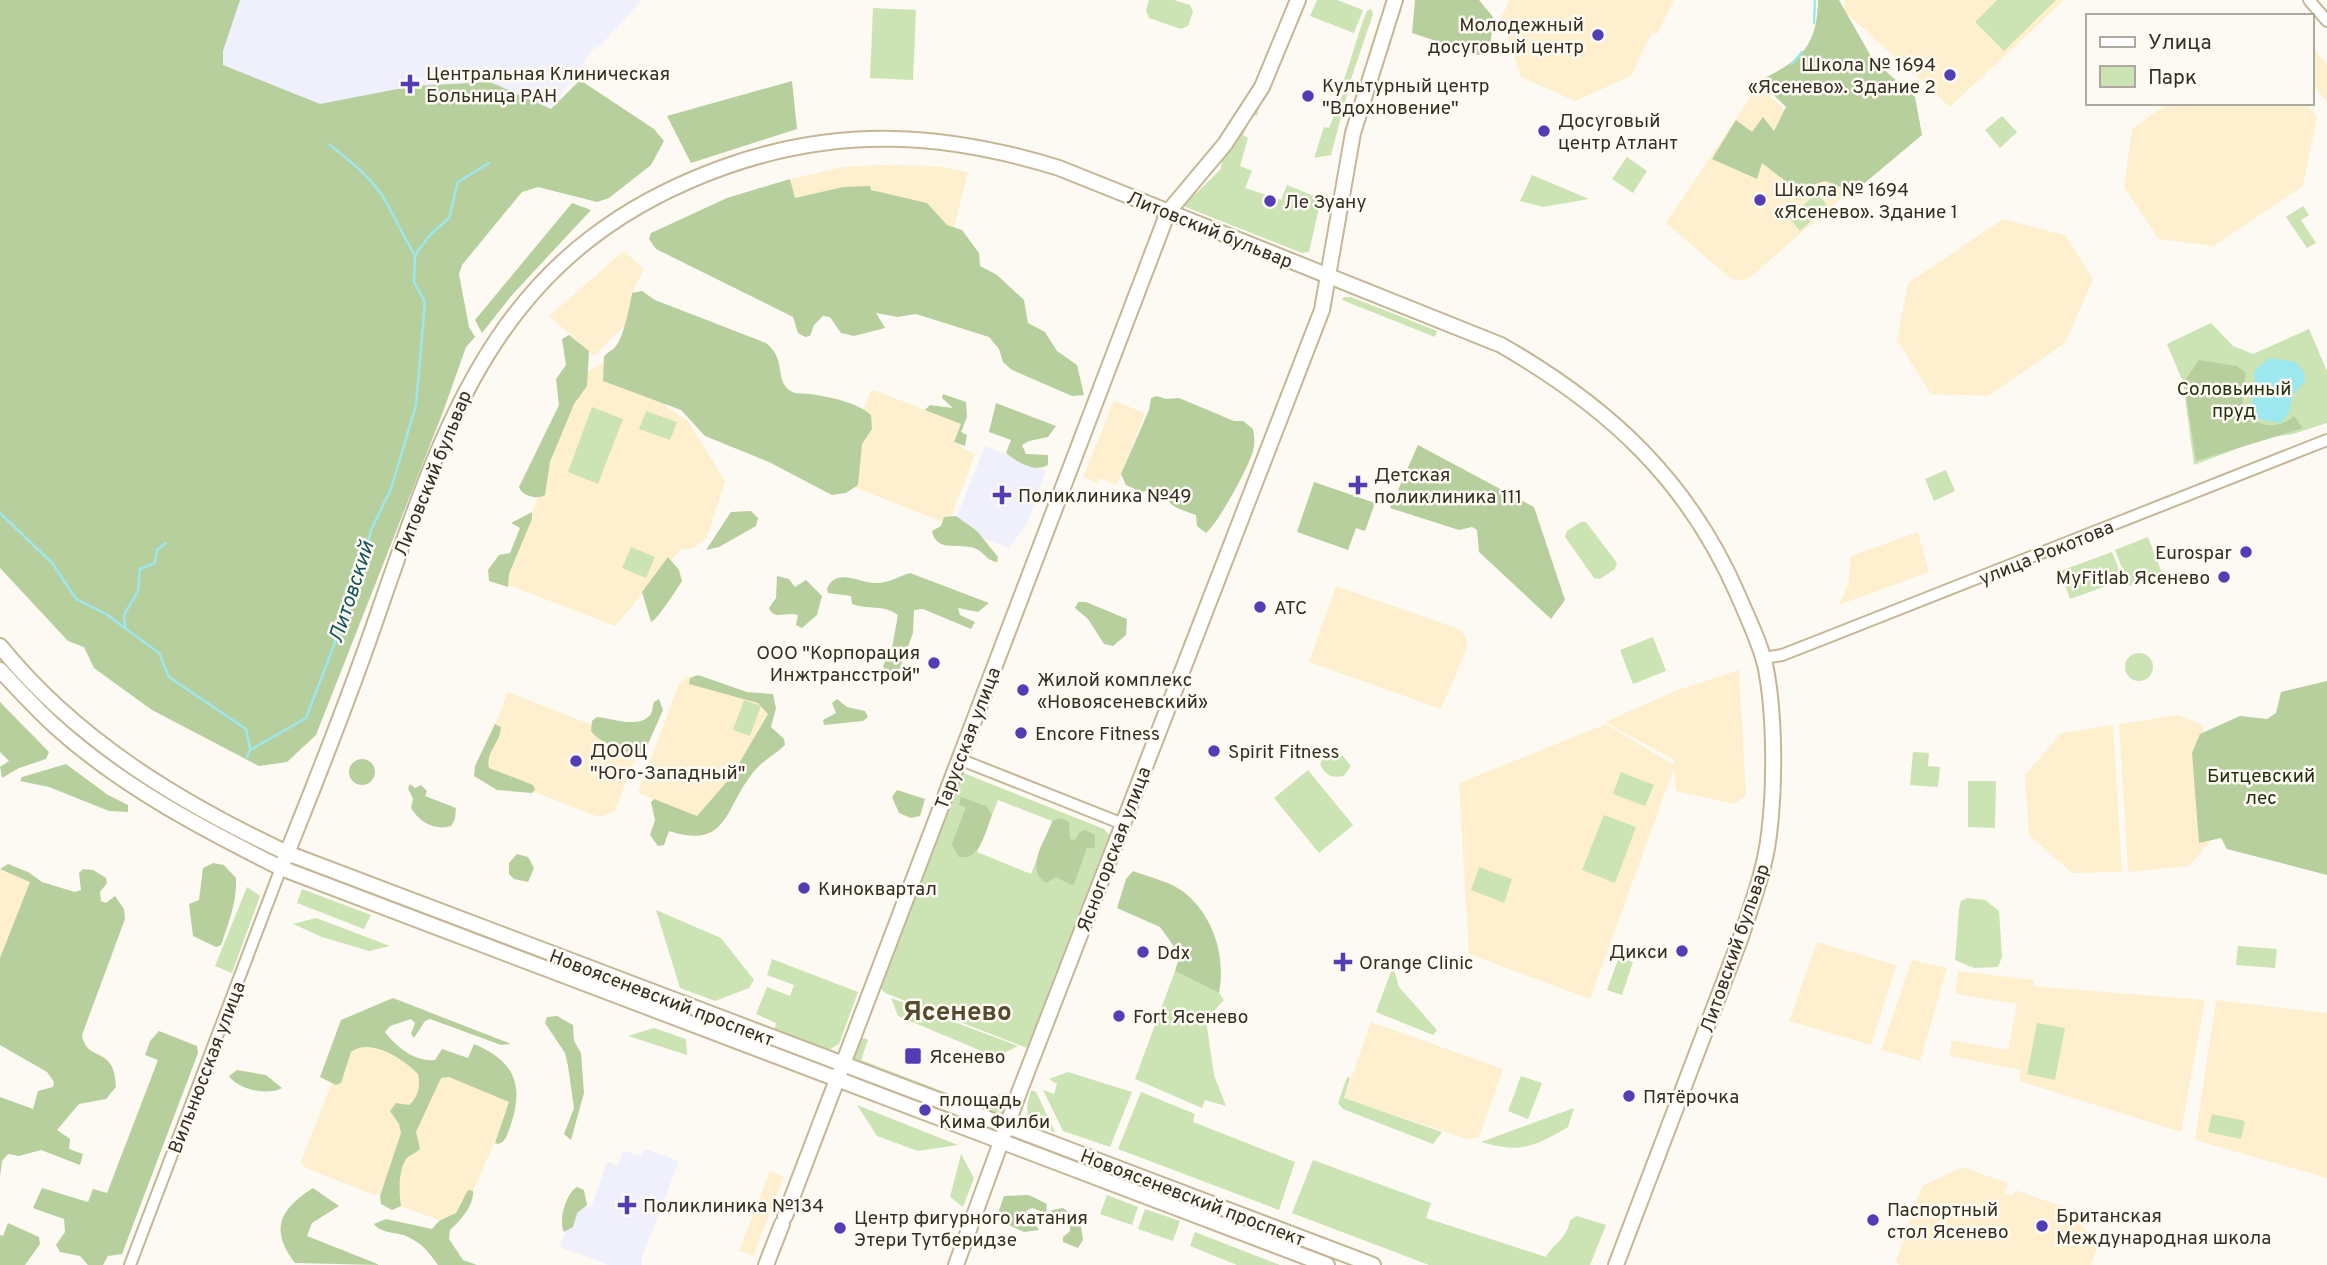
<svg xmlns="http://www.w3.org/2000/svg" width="2327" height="1265" font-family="Overpass,sans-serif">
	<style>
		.built { fill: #fef0cf }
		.medical { fill: #f0effc }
		.green { fill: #cce3b3; fill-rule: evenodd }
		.forest { fill: #b7cf9c }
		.water { fill: #9de7ef }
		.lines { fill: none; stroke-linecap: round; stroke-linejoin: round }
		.stream { stroke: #9de7ef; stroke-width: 2.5 }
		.minor-casing { stroke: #c5b796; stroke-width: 14 }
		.major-casing { stroke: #c5b796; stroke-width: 18 }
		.minor { stroke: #fff; stroke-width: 10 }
		.major { stroke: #fff; stroke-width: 14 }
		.poi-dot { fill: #533db5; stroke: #fdfaf4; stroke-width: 2.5 }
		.labels { text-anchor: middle; stroke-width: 5; stroke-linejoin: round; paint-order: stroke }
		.poi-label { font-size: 19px; fill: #352f22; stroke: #fdfaf4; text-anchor: start }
		.street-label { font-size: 19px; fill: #352f22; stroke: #fdfaf4 }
		.park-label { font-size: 19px; fill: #23320c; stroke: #fdfaf4 }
		.water-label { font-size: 21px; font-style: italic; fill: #135359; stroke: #fdfaf4 }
		.district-label { font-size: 26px; font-weight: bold; fill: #564a2d; stroke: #fdfaf4 }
	</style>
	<rect width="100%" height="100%" fill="#fdfaf4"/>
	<path class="built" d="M1509 0H1674L1657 34 1652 32 1631 76 1575 101 1521 77 1501 19Z
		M1844 0H2064L1950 107 1845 12Z
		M2311 45 2327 65V102L2311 82Z
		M1758 86 1865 178 1748 279 1739 280 1731 279 1666 223Z
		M2168 103H2307L2317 118 2303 186 2214 246 2159 239 2124 187 2132 129Z
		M882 165 936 166 968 172 954 227 947 225 927 203 902 200 871 189 870 187H843L795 198 790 179 843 167Z
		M2003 219 2065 235 2093 279 2065 343 1988 396 1931 394 1897 340 1908 283Z
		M624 251 644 269 632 293 626 324 594 356 549 316Z
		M606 361 649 375 667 407 688 421 725 481 707 537 694 548 680 550 615 626 506 584 577 390 587 372Z
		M874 390 961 424 954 442 975 455 948 524 836 480 870 393Z
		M1114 401 1145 413 1117 485 1100 478 1097 483 1083 477Z
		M1918 532 1929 572 1839 605 1849 581 1851 556Z
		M1336 586 1459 629 1466 637 1467 648 1441 709 1309 662Z
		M1739 670 1746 795 1734 804 1676 791 1674 768 1590 999 1469 954 1459 783 1606 724 1674 765V760L1605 722 1675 691Z
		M687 676 761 701 771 709 731 777 697 816 638 793 679 684Z
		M508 692 641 744 615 811 599 817 477 770Z
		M2179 715 2203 725 2210 842 2189 866 2128 872 2119 724Z
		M2113 725 2122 872 2072 873 2029 835 2025 775 2061 733Z
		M0 870 31 880 0 981Z
		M1817 942 1896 965 1871 1045 1789 1021Z
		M1912 960 1947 968 1920 1061 1881 1050Z
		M1958 971 2034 980 2033 986 2205 1000 2181 1132 2019 1081 2021 1070 1949 1056 1952 1040 2008 1050 2017 1004 1955 994Z
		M2216 1000 2327 1013V1178L2195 1140Z
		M1371 1022 1503 1069 1479 1137 1467 1139 1344 1098Z
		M365 1041 423 1066 426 1079 380 1193 374 1195 304 1167 301 1161 347 1045Z
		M441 1077H449L506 1100 510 1106 462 1217 447 1223 389 1202 431 1081Z
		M1962 1167 2008 1183 2005 1193 2013 1196 2015 1190 2067 1208 2098 1245 2091 1265H1899L1896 1261 1922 1186Z
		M770 1171 784 1177 753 1256 739 1251Z"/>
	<path class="medical" d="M230 0H642L600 46 592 50 558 99 651 165 632 180 320 109 220 73Z
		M985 446 1046 471 1027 524 1009 548 958 528 956 519Z
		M645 1149 679 1161 642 1257V1265H609L560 1247 576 1202 591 1208 607 1162 618 1165 623 1151 642 1156Z"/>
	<path class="green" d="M1149 0H1174L1190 5 1193 12 1188 26 1181 29 1149 18 1146 10Z
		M1317 0H1337L1363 10 1354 33 1310 16Z
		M1997 0H2056L2004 51 1975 22Z
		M873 8 916 10 913 80 870 78Z
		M1371 9 1373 14 1351 79 1331 155 1314 158 1324 127 1329 128 1347 84 1343 82C1352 58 1357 35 1367 11Z
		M1261 99 1257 116 1252 114 1243 135 1248 138 1240 166 1252 171 1245 188 1281 200 1287 185 1321 199 1309 252 1302 253 1183 206 1221 169 1222 159Z
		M2002 116 2017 132 2000 148 1985 130Z
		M1627 157 1647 171 1633 193 1612 179Z
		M1532 175 1589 199 1543 207 1520 201Z
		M1817 193 1828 206 1800 231 1789 218Z
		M2303 206 2309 215 2301 220 2316 243 2307 248 2286 217Z
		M1344 297H1351L1437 331 1435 337 1342 300Z
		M2211 323 2233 346 2253 354 2309 329 2327 371V423L2293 434 2265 438 2194 465 2183 382 2167 344Z
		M592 407 623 419 598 484 568 472Z
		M646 411 677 422 670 440 639 429Z
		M1946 470 1955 491 1934 501 1925 479Z
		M1581 522H1586L1617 563 1615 569 1600 579 1594 578 1565 537 1567 531Z
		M2148 537 2162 573 2129 586 2115 550Z
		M631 547 655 557 646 578 622 568Z
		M2112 552 2123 580 2070 599 2060 571Z
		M1653 637 1666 671 1633 684 1620 650Z
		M2125 667a14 14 0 1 1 28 0a14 14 0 1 1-28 0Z
		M744 700 761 706 750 736 733 730Z
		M1913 752 1929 753 1928 766 1940 767 1938 787 1910 785Z
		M1333 753 1343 756 1351 766 1344 776C1331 778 1326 776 1320 764L1325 755Z
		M1308 770 1353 825 1319 853 1274 798Z
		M961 772 1104 829 1109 835 1027 1048 885 993 880 987ZM998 800 1052 821 1031 874 977 852Z
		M1621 772 1654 785 1645 806 1613 794Z
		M1968 781H1996L1995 828 1968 827Z
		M1604 815 1636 827 1615 883 1582 870Z
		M1479 867 1512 879 1504 903 1471 890Z
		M247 887 260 896 232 973 215 966Z
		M302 889 371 915 364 929 297 903Z
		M1967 898 1985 900 1999 911 2002 957 1998 967 1974 968 1955 960 1959 909 1961 901Z
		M656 910 721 938 754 980 749 988 715 1001 680 988Z
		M316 918 390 946 369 951 322 937 293 924Z
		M2238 946 2277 949 2275 968 2236 965Z
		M1619 957 1633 962 1622 995 1607 990Z
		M772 959 858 992 839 1044 827 1051 774 1032 776 1023 756 1014 767 987 790 996 794 985 767 975Z
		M1393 966 1399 987 1437 1030 1433 1035 1376 1012Z
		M1175 971 1219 993 1224 1000 1206 1020 1214 1075 1226 1106 1205 1100 1202 1108 1135 1079Z
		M891 998 1018 1046 996 1057 898 1016Z
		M2037 1023 2065 1028 2055 1080 2027 1074Z
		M654 1028 686 1039 687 1055 628 1036Z
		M862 1037 868 1040 861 1060 989 1109 995 1095 1007 1093 1010 1096 1003 1114 997 1117 855 1063 851 1054 857 1040Z
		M1068 1072 1132 1092 1110 1147 1063 1131 1043 1090 1054 1094 1057 1084 1049 1079Z
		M1521 1076 1542 1083 1528 1119 1508 1111Z
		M1347 1077 1350 1078 1344 1098 1442 1132 1433 1144 1343 1109 1338 1103Z
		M1031 1090 1036 1092 1055 1132 1028 1122 1027 1106Z
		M1141 1092 1195 1114 1193 1122 1295 1162 1279 1210 1118 1149Z
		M857 1105 958 1145 918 1151 877 1136Z
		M1574 1108 1568 1127C1532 1148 1520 1153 1481 1142Z
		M2212 1114 2245 1121 2241 1139 2208 1132Z
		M961 1154 974 1178 963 1207 950 1197Z
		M1313 1160 1431 1203 1426 1218 1546 1257C1553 1243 1567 1240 1570 1220L1577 1216 1606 1225 1590 1265H1429L1292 1213Z
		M1107 1195 1138 1207 1132 1225 1100 1214Z
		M1145 1209 1180 1221 1173 1241 1138 1229Z
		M1195 1232 1280 1265H1237L1190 1246Z"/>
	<path class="forest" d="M0 0H240L223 51V65L320 104 413 86 490 82 551 109 580 80 654 129 664 141 651 165 609 198 597 202 538 187 522 192 462 265 459 274 469 327 475 337 466 347 443 412 316 735 287 762 259 766 152 710 94 668 84 647 68 641 0 568Z
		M1415 0H1479L1493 17 1490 51 1478 55 1412 33Z
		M1818 0H1839L1873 60 1915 97 1922 135 1854 192 1825 181 1797 190 1762 163 1757 179 1712 159 1736 120 1752 132 1763 117 1774 131 1786 107 1759 81C1800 60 1817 49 1818 0Z
		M792 81 797 129 691 163 667 116Z
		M790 179 795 198 843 187 870 186 871 190 927 203 947 225 962 230 979 253 980 266 997 275 1024 300 1028 323 1045 332 1057 351 1077 365 1084 395 1072 396 1012 370 1003 362 999 349 989 337 916 314 898 317 876 313 885 328 854 336 841 333 830 317 823 316 814 325 810 336 805 337 798 333 793 317 656 249 649 239 651 233 727 198Z
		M572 203 591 210 512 295 482 333 475 320Z
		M642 291 655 300 766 343C786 358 775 379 789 390 795 395 803 393 810 394 829 397 857 402 871 415L872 429 862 444 858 485 846 493 832 495 769 462 705 436 681 410 603 381 604 357C607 352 612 351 616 346 623 338 630 306 632 293Z
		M569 335 589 351 587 386 574 404 550 462 545 495C537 500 522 496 519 487L559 405 556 379 566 365 562 339Z
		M2199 360 2237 366 2246 373C2245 382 2240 398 2244 406 2252 428 2278 431 2294 416L2303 428 2196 461 2184 382Z
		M943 394 966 402 967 417 961 432 967 435 965 446 954 442 961 424 925 410 930 405 953 408 942 398Z
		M1157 396 1166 399 1179 398 1234 421H1243L1253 429C1254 434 1255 440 1254 446 1253 461 1217 525 1206 533L1197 526 1196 515C1188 512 1176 509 1170 503 1161 494 1156 487 1142 492L1126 485 1121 474 1149 410 1151 398Z
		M996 403 1056 426 1048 437 1029 441 1022 445 1026 454 1048 455V465C1035 473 1017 462 1006 453L1011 440 989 432Z
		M1418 445 1534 507 1565 600 1551 619 1479 552 1477 530 1472 527 1459 530 1390 508Z
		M1314 482 1375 503 1365 531 1356 528 1348 550 1297 532Z
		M751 511 758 518 756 526 719 547 706 550 731 512Z
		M532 512V519L509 574 508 587 489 581 488 570 499 555 510 553 520 528 511 523Z
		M956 516 977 531 998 557 997 562C986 561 984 551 974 548 960 543 936 553 932 531L941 526 944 517Z
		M668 557 679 570 682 581C677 589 657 620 651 622L642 592Z
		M910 573 989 603 978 612 958 608 960 615 975 622 971 629 923 609 914 610 913 633 898 673 893 677 885 671 883 666 892 648 898 615C883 604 868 610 852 604L851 596 828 593 827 589C836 566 861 584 877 583 888 583 900 576 910 573Z
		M777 576 789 579 795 587 806 580 822 596 817 615 802 628 796 625 798 615C787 611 774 621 769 608L776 598Z
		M1078 602H1086L1127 619 1126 635 1113 646 1104 644 1088 619 1075 608Z
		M698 675 747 692 773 694 776 708 771 727 784 739 785 745C774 756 761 761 752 774 724 809 728 850 669 831L664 845 658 846 650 835 655 820 651 802 654 799 697 816 731 777 768 714 758 703 689 684 690 678Z
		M2327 681V875L2227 849 2221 838 2199 843 2192 753 2200 734 2240 716 2267 719 2276 713 2281 692Z
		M659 699 663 710 644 753C630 756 599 743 591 731L592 721 597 717C611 718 636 728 648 717 653 714 652 707 654 702Z
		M837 699 847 707 865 711 868 717 863 721 824 725 823 720 836 713 832 703Z
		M0 702 49 752 46 759 19 768 2 778 0 767 9 761 0 752Z
		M495 724 501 727C501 742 485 752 489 768L533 785 535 789 532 793 497 790 474 776 475 766Z
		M349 772a13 13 0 1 1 26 0a13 13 0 1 1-26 0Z
		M66 764 108 795 128 805V812L109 811 49 787 20 781 22 777Z
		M410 784 415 788 421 785 427 791 425 796 456 808 455 819 451 826C435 831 419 822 411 808L413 799 408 788Z
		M897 790 925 799 920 816 911 818 899 813 892 797Z
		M961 797 986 806 992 815C985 831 981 861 959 857L952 844 966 807 959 805Z
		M1061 818 1069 822 1070 839 1075 840 1080 832 1085 830 1095 835V848H1087L1074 884 1071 885 1056 877 1046 883C1024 869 1045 840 1053 821Z
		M517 854 528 857 534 868 528 882 514 879 509 874V863Z
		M213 863 224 865 236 878C237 902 229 922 221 945L216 947 193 936 189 904 199 900 203 868Z
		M8 864 28 872 42 882 75 892 81 890 79 873 83 869 93 870 106 878 107 883 100 892 101 901 106 903 115 896 124 909 125 919 82 1035C87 1064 115 1044 116 1087L106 1099 79 1104 57 1130 70 1139 69 1149 83 1154 80 1165 41 1150 19 1156 8 1154 2 1161 0 1177V1097L33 1109 38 1091 53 1087 54 1082 47 1072 0 1045V958L30 882 0 869Z
		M1133 871C1149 877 1172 882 1185 893 1214 917 1226 957 1219 993L1175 971 1180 955 1160 927 1117 908 1126 879Z
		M393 998 511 1044 501 1045 430 1019 425 1021 414 1038 411 1034 415 1023 411 1019 390 1026 385 1032C396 1047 415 1062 435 1060L442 1049 468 1058 474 1044C514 1061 525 1084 510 1127 507 1135 506 1142 498 1144L495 1143 509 1102 449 1077 441 1078 416 1132 420 1149C415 1154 409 1155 406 1159 398 1172 399 1193 401 1206L392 1210 381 1204 380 1196 401 1133 399 1124 390 1111 396 1103 409 1105C418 1098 421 1085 418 1074 404 1059 370 1037 351 1052L341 1083 336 1085 320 1077 341 1020Z
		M557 1016 573 1025 574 1041 581 1053 584 1093 571 1140 564 1134 574 1108 568 1066 565 1053 545 1023 547 1017Z
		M159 1031 197 1046 198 1053 122 1254 108 1256 103 1265H88L80 1256 60 1252 56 1245 65 1232 64 1219 33 1208 42 1188 88 1202 93 1189 107 1193 158 1060 145 1055 150 1041Z
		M237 1070 266 1075 282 1088C269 1096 238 1090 229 1076Z
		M577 1187 584 1190 587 1205 577 1213 573 1227 564 1232C558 1221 566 1193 577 1187Z
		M313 1188 339 1206 312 1223 307 1236 380 1265 295 1263C269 1229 280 1209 313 1188Z
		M468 1190 473 1191C474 1206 460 1221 450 1230L449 1239 463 1260 477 1265H438C430 1254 423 1244 410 1238 399 1231 382 1235 374 1224L386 1219 432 1229 439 1221 456 1213Z
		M1029 1195 1047 1204 1046 1213 1032 1208 1026 1211 1039 1230 1024 1232 996 1219 1004 1196Z
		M1063 1208 1080 1221 1083 1240 1078 1248 1063 1242V1237L1070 1231V1224L1051 1217 1052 1210Z
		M8 1223 39 1237 40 1244 25 1265H0V1235L3 1236Z"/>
	<path class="water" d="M2269 358 2296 362 2304 372 2305 381 2293 395 2289 412 2281 423 2259 419 2251 407 2255 390 2254 371Z"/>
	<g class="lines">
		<path class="stream" d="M1814 23 1815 0
			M1792 64 1802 52
			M330 145C350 161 371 177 385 200 395 217 403 236 414 254
			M0 513 53 564 76 599 106 614 159 653 169 677 246 729 250 748
			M125 626 124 615 138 591 140 569 155 563 157 550 166 543
			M250 750 306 718 360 577 371 530 391 489 416 405 425 302 414 282 415 255 430 235 449 218 458 182 489 163
			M247 757 250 750"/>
		<g class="minor-casing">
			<path id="minor" d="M2309 0 2327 21
				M1763 658 1782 655 1818 641 2327 440
				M959 759 1123 824
				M130 1265 281 868"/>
		</g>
		<g class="major-casing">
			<path id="major" d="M0 646C76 740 179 802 287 853L1373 1265
				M0 670C18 689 36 709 56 727 121 786 203 829 281 868L1327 1265
				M281 868C313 789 344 711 372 631 446 419 495 248 727 166 841 126 946 133 1059 168L1501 345C1609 407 1688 480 1738 595 1748 619 1761 644 1766 669 1775 716 1775 787 1769 834 1765 870 1752 903 1741 937L1616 1265
				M785 1216 1168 212 1225 144 1262 87 1298 0
				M766 1265 782 1224
				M956 1265 1020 1090 1322 310 1353 133 1395 0"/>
		</g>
		<use href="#minor" class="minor"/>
		<use href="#major" class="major"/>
	</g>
	<g class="poi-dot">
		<circle cx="1598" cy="35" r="7"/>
		<circle cx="1950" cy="75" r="7"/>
		<path d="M406.5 73.5h7v7h7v7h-7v7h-7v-7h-7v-7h7z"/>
		<circle cx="1308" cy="96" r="7"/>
		<circle cx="1544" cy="131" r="7"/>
		<circle cx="1760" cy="200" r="7"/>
		<circle cx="1270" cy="201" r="7"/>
		<path d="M1354.5 474.5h7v7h7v7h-7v7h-7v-7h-7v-7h7z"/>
		<path d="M998.5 484.5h7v7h7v7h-7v7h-7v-7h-7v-7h7z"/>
		<circle cx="2246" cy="552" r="7"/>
		<circle cx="2224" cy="577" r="7"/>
		<circle cx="1260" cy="607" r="7"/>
		<circle cx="934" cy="663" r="7"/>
		<circle cx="1023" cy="690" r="7"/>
		<circle cx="1021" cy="733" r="7"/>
		<circle cx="1214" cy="751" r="7"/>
		<circle cx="576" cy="761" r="7"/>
		<circle cx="804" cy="888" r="7"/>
		<circle cx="1682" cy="951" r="7"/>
		<circle cx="1143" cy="952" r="7"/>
		<path d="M1339.5 951.5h7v7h7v7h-7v7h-7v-7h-7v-7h7z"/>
		<circle cx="1119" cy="1016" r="7"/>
		<rect x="904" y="1047" width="18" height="18" rx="3.5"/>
		<circle cx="1629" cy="1096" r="7"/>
		<circle cx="925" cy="1110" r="7"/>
		<path d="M623.5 1194.5h7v7h7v7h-7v7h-7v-7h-7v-7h7z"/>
		<circle cx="1873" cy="1220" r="7"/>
		<circle cx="2042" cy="1226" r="7"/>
		<circle cx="840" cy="1228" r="7"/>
	</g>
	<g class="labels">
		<g class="poi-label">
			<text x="1584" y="31" text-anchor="end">Молодежный<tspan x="1584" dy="22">досуговый центр</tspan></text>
			<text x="1936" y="71" text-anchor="end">Школа № 1694<tspan x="1936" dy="22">«Ясенево». Здание 2</tspan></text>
			<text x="426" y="80">Центральная Клиническая<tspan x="426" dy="22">Больница РАН</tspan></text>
			<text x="1322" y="92">Культурный центр<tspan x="1322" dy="22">"Вдохновение"</tspan></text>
			<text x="1558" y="127">Досуговый<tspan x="1558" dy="22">центр Атлант</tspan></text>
			<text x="1774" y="196">Школа № 1694<tspan x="1774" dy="22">«Ясенево». Здание 1</tspan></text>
			<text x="1284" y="208">Ле Зуану</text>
			<text x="1374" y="481">Детская<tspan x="1374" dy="22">поликлиника 111</tspan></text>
			<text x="1018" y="502">Поликлиника №49</text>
			<text x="2232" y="559" text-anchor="end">Eurospar</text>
			<text x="2210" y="584" text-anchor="end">MyFitlab Ясенево</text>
			<text x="1274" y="614">АТС</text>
			<text x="920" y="659" text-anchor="end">ООО "Корпорация<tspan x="920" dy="22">Инжтрансстрой"</tspan></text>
			<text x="1037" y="686">Жилой комплекс<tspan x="1037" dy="22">«Новоясеневский»</tspan></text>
			<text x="1035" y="740">Encore Fitness</text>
			<text x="590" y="757">ДООЦ<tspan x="590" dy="22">"Юго-Западный"</tspan></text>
			<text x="1228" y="758">Spirit Fitness</text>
			<text x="818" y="895">Киноквартал</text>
			<text x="1668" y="958" text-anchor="end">Дикси</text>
			<text x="1157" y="959">Ddx</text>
			<text x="1359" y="969">Orange Clinic</text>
			<text x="1133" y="1023">Fort Ясенево</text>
			<text x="929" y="1063">Ясенево</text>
			<text x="1643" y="1103">Пятёрочка</text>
			<text x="939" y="1106">площадь<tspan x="939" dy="22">Кима Филби</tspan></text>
			<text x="643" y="1212">Поликлиника №134</text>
			<text x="1887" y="1216">Паспортный<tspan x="1887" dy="22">стол Ясенево</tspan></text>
			<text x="2056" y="1222">Британская<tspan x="2056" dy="22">Международная школа</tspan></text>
			<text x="854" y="1224">Центр фигурного катания<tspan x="854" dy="22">Этери Тутберидзе</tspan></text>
		</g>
		<g class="street-label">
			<text transform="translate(1210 229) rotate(22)" y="7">Литовский бульвар</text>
			<text transform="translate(432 473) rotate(-68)" y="7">Литовский бульвар</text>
			<text transform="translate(2046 552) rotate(-22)" y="7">улица Рокотова</text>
			<text transform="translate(967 738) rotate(-69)" y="7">Тарусская улица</text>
			<text transform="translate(1113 849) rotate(-69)" y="7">Ясногорская улица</text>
			<text transform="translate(1734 948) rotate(-71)" y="7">Литовский бульвар</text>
			<text transform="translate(662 997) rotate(21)" y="7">Новоясеневский проспект</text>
			<text transform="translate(206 1067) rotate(-69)" y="7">Вильнюсская улица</text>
			<text transform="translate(1193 1197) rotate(21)" y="7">Новоясеневский проспект</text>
		</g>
		<g class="park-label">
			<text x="2234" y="395">Соловьиный<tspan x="2234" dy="22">пруд</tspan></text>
			<text x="2261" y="782">Битцевский<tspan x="2261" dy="22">лес</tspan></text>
		</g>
		<g class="water-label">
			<text transform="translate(351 592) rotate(-72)" y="7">Литовский</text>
		</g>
		<g class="district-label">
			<text x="957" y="1020">Ясенево</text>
		</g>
	</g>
	<rect x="2086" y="14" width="228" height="91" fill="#fdfaf4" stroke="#ada9a0" stroke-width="2"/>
	<rect x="2100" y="37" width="35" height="10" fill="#ffffff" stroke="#ada9a0" stroke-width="2"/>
	<text x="2148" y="49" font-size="21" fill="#352f22">Улица</text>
	<rect x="2100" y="66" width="35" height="21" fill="#cce3b3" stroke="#ada9a0" stroke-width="2"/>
	<text x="2148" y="84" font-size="21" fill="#352f22">Парк</text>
</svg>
